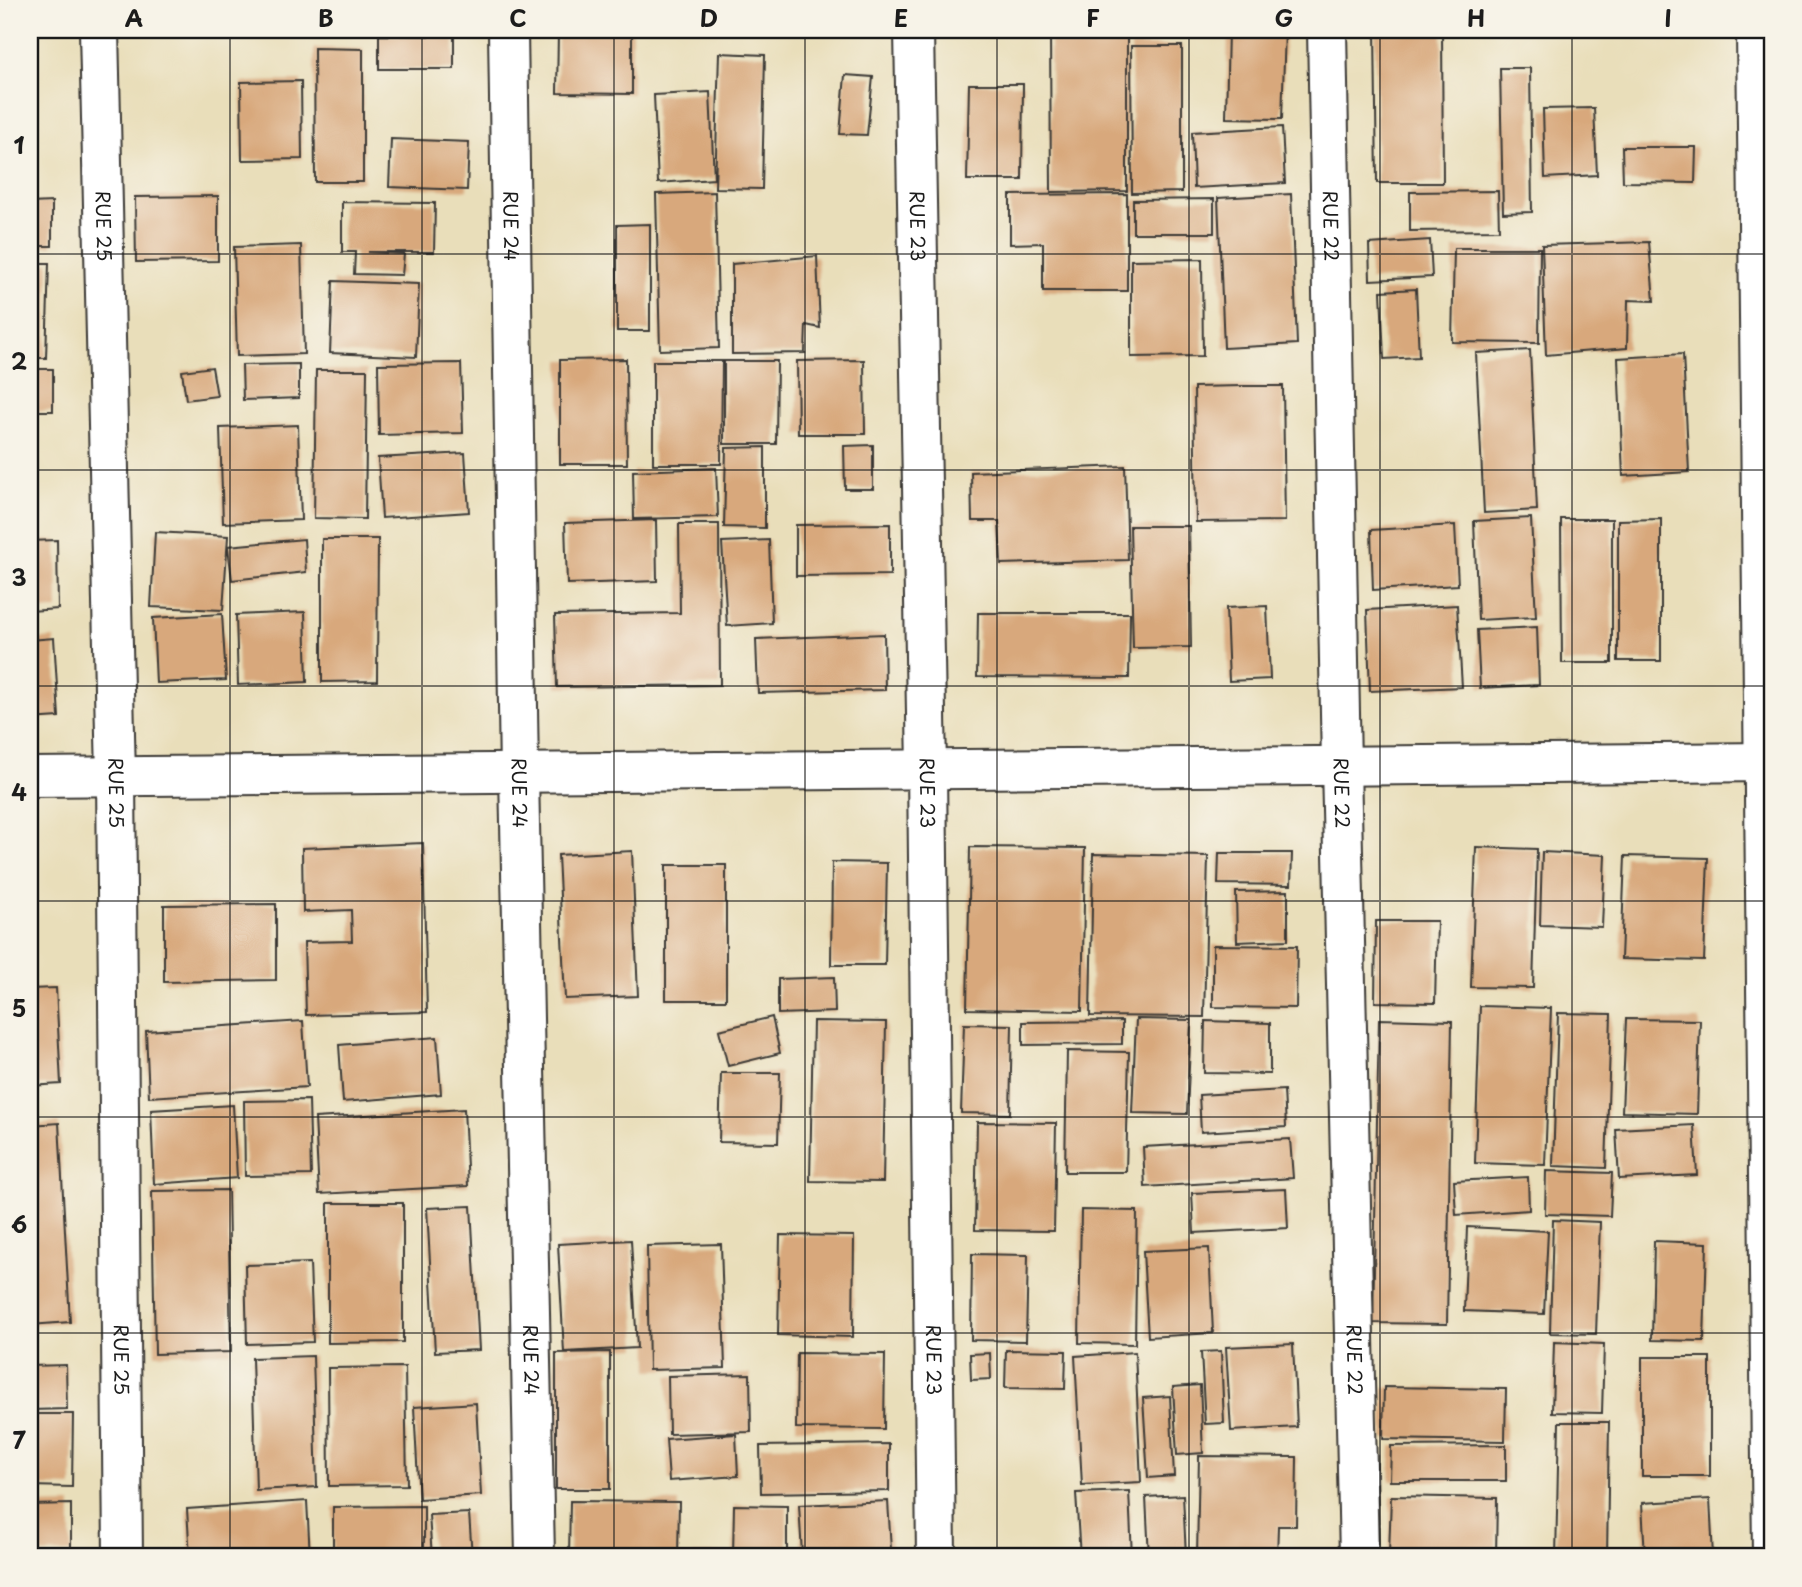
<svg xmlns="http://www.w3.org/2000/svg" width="1802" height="1587" font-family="'Playpen Sans',sans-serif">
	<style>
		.building { fill: #d8a87b }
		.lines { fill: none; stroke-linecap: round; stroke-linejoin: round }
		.street-casing { stroke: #3b3934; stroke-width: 42 }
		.street { stroke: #fff; stroke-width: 38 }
		.grid { fill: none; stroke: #1c1c1c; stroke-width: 2; stroke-opacity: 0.55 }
		.labels { text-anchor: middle; stroke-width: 6; stroke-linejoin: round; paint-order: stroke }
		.street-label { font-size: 19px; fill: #1c1c1c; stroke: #f7f3e8 }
		.neatline { fill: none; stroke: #1c1c1c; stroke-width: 2.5 }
		.grid-label { font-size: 23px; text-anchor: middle; font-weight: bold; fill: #1c1c1c }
	</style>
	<rect width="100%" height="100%" fill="#f7f3e8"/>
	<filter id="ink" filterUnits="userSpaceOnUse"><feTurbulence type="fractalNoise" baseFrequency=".0143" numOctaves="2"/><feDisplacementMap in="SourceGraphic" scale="14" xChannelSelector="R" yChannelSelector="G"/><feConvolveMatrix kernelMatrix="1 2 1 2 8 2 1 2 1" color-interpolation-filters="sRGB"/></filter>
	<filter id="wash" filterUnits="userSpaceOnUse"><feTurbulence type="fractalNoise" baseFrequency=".00686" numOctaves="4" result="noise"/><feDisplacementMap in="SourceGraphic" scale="28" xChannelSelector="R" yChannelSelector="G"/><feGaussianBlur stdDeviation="1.57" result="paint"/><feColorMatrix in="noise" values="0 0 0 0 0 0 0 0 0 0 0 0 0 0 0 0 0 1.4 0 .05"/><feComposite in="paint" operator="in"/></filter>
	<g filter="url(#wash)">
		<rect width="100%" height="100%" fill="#e9deba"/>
		<g id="blocks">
			<path class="building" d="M1050 30H1127V191L1051 192Z
				M1228 30H1285L1282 119 1226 118Z
				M1375 30H1442L1443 183H1377Z
				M632 31V94L557 93 558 32Z
				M379 35 454 36V69H379Z
				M1131 46H1182V192L1132 193Z
				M314 48 363 49V182H315Z
				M719 53 765 55 762 189 715 188Z
				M1500 68H1530L1532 212 1503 213Z
				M845 75 873 77 867 135 840 134Z
				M301 81 302 159 242 160 241 82Z
				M969 84H1023L1022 180H967Z
				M710 92 714 179 658 183 654 95Z
				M1594 108 1597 175 1545 178 1543 109Z
				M1282 127 1285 183 1194 188 1192 132Z
				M391 139 469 142 467 190 389 187Z
				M1622 147H1696L1695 183 1623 182Z
				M1498 191 1499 230 1410 231V192Z
				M715 192 719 348 660 350 656 194Z
				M1127 194V291H1043V243L1010 244V195Z
				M1291 194 1297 344 1224 348 1218 198Z
				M218 196V261L136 262 135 197Z
				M1214 199V233H1133V200Z
				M52 202V246H30V203Z
				M342 202 435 203 434 252H368L404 254 402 275 354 274 355 252H342Z
				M650 224V331H617V225Z
				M1430 240 1432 277 1370 280 1369 244Z
				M1649 242 1654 301 1628 300 1627 348 1546 355 1542 245Z
				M301 245 304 354 237 356 234 247Z
				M1454 248H1540L1539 343 1452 342Z
				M817 256 820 328 806 325 805 353 732 354V264Z
				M1202 259 1203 356 1131 357V260Z
				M30 263H49L46 358H30Z
				M333 281 419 284 416 357 330 353Z
				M1416 289 1419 357 1384 359 1381 291Z
				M1530 350 1537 510 1484 513 1476 353Z
				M1683 354 1689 472 1623 476 1618 358Z
				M626 359 627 464H560V360Z
				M864 360 865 434H798L797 361Z
				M653 361H722L721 464H653Z
				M724 361H777L776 444H724Z
				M461 363 463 433 379 435 378 364Z
				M299 364V398L243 400 242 365Z
				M212 367 217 396 186 400 182 371Z
				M30 369H53V411H30Z
				M316 370H367L365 519 314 518Z
				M1243 386H1283L1285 521 1196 522 1194 387Z
				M298 425 301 520 223 523 220 428Z
				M873 445V489H845L844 446Z
				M765 447V528L724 527 726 448Z
				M465 453 469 512 382 518 378 458Z
				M1125 466 1128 560 1001 564 999 521H972L971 472Z
				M716 468 718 517 634 519 633 471Z
				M1531 518 1536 617 1478 620 1474 521Z
				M1561 519H1612V663H1562Z
				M1661 519V661H1618V520Z
				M656 520 657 581 567 584 565 523Z
				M679 524H719L720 685 557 687 555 615 680 613Z
				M890 524V575L796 576V525Z
				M1455 525 1458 585 1373 590 1371 530Z
				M1130 526H1189L1191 647 1133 648Z
				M155 532 228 536 223 610 151 607Z
				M304 539 306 572 232 580 228 546Z
				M322 539H378L377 681 322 682Z
				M57 540 58 609 30 611V541Z
				M769 540 772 623 727 626 722 542Z
				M1457 605 1462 687 1370 691 1367 610Z
				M1267 606 1270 679 1229 681 1226 608Z
				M305 612 307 682 238 685 236 615Z
				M978 613H1130L1129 678 977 677Z
				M222 614 226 680 156 683 153 618Z
				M1537 627 1539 685 1480 688 1477 630Z
				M884 634 885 690 758 693 756 639Z
				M54 638 59 717 30 719V640Z
				M423 843 427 1012 306 1015 304 942 352 941 351 910 303 912 302 848Z
				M970 847 1085 848 1082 1011 967 1009Z
				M1476 847 1537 849 1533 988 1471 987Z
				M632 851 638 996 565 999 558 855Z
				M1542 852 1605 855 1602 927 1540 925Z
				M1219 853H1292L1291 885 1218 884Z
				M1093 854 1208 856 1204 1017 1090 1016Z
				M1625 856 1708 858 1704 961 1621 959Z
				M832 862 887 863 885 965H831Z
				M666 865H726V1000H666Z
				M1288 891V940L1237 942 1236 892Z
				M276 904V980L164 982V905Z
				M1376 921H1437L1435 1003 1375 1002Z
				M1213 945 1297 946 1296 1008 1213 1007Z
				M834 977 835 1012 778 1014V979Z
				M56 988 61 1084 30 1086V989Z
				M1480 1006 1551 1008 1545 1165 1475 1163Z
				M1558 1013 1611 1014 1606 1168 1553 1166Z
				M772 1017 780 1053 728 1066 719 1030Z
				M1136 1019 1191 1020 1187 1114 1132 1113Z
				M1379 1019 1452 1021 1447 1324 1373 1323Z
				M1626 1019 1700 1020 1697 1114 1622 1112Z
				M303 1021 307 1087 149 1097 146 1031Z
				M813 1021 886 1022 883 1182 810 1181Z
				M1122 1021V1044L1023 1045V1022Z
				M1205 1021 1270 1023V1074L1204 1073Z
				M964 1024 1012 1025 1010 1114 961 1113Z
				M437 1037 441 1094 343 1102 339 1045Z
				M1067 1051 1129 1052 1126 1172H1065Z
				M721 1073H780L778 1143 719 1142Z
				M1284 1090 1286 1127 1201 1132 1199 1095Z
				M309 1100 311 1175 245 1176 244 1101Z
				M233 1105 237 1178 154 1184 151 1110Z
				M464 1109 468 1186 319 1194 315 1118Z
				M977 1122 1056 1123 1054 1231 975 1230Z
				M59 1123 70 1322 30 1325V1125Z
				M1694 1125 1697 1175 1619 1179 1616 1129Z
				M1290 1139 1293 1178 1145 1187 1143 1147Z
				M1546 1171 1612 1173 1610 1216 1545 1214Z
				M1528 1177 1529 1210 1456 1215 1454 1181Z
				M1286 1189 1288 1228 1194 1233 1192 1193Z
				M228 1190 231 1352 155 1354 152 1191Z
				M328 1203H403V1342L328 1343Z
				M471 1206 479 1350 435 1352 427 1208Z
				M1081 1210 1137 1211 1135 1344 1079 1343Z
				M1553 1220 1600 1222 1596 1334 1550 1333Z
				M1467 1227 1548 1231 1544 1314 1464 1311Z
				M780 1235 854 1236 853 1337 778 1335Z
				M631 1240 637 1348 564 1352 558 1244Z
				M1654 1241 1707 1243 1704 1341 1652 1340Z
				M721 1244 725 1368 649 1370 647 1246Z
				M1209 1248 1213 1333 1148 1337 1143 1251Z
				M972 1254 1028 1255 1026 1341 971 1340Z
				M310 1263 313 1342 247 1344 245 1265Z
				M1554 1342 1604 1344 1602 1413 1552 1412Z
				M1293 1344 1297 1427 1231 1431 1226 1347Z
				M1006 1350 1066 1351 1065 1389 1005 1388Z
				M1221 1351 1224 1423 1205 1424 1201 1352Z
				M610 1352V1489H556V1353Z
				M1135 1352 1141 1482 1082 1485 1075 1356Z
				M797 1353 885 1354 884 1429 796 1428Z
				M990 1353 991 1379 971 1380 970 1354Z
				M313 1356 317 1487 256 1490 252 1358Z
				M1642 1357H1710V1476H1642Z
				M66 1365 67 1409 30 1410V1366Z
				M405 1367 407 1485 329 1486 328 1368Z
				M750 1374 751 1432 669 1434 668 1376Z
				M1200 1385 1203 1453 1177 1455 1173 1387Z
				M1384 1387 1506 1389 1505 1441 1383 1439Z
				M1170 1396 1174 1476 1148 1478 1143 1398Z
				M476 1403 481 1495 419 1499 414 1407Z
				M30 1414H73L72 1487 30 1486Z
				M1559 1422H1609L1607 1557H1556Z
				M736 1434 738 1476 669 1481 666 1439Z
				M889 1444V1491L761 1493 760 1446Z
				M1506 1445V1481H1390L1391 1446Z
				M1199 1456 1297 1457 1296 1526H1278L1277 1557H1197Z
				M1129 1491 1132 1557H1080L1076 1493Z
				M1183 1495 1186 1557H1149L1146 1497Z
				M1391 1496 1497 1498 1496 1556 1389 1555Z
				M1710 1499 1713 1557H1645L1642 1503Z
				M307 1501 310 1557H190L187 1509Z
				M570 1501 679 1502 678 1557H569Z
				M888 1501 891 1550 802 1554 799 1505Z
				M71 1504V1553L30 1554V1505Z
				M734 1505 787 1506V1557H733Z
				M424 1506V1557H333V1507Z
				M469 1513 472 1557H432L429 1515Z
				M1517 1552 1553 1553V1557H1517Z
				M728 1553V1557H693V1554Z"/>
		</g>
	</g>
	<g filter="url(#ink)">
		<use href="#blocks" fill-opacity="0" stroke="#3b3934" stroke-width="2"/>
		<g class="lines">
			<g class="street-casing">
				<g id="street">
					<path id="s1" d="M99 30 116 777 123 1557"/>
					<path id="s2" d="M508 30 519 774 535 1557"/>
					<path id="s3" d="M914 30 927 770 936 1557"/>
					<path id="s4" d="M1327 30 1341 765 1359 1557"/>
					<path d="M1756 30 1772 1557"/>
					<path d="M30 777 1772 762"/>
				</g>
			</g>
			<use href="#street" class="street"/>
		</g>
	</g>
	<path class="grid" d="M230 30V1557M422 30V1557M614 30V1557M805 30V1557M997 30V1557M1189 30V1557M1380 30V1557M1572 30V1557M30 254H1772M30 470H1772M30 686H1772M30 901H1772M30 1117H1772M30 1333H1772"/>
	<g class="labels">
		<g class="street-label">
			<text dy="7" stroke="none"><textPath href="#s1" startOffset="196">RUE 25</textPath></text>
			<text dy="7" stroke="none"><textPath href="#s2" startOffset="196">RUE 24</textPath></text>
			<text dy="7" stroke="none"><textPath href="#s3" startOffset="196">RUE 23</textPath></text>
			<text dy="7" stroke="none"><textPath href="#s4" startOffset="196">RUE 22</textPath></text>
			<text dy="7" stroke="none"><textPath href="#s1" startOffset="763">RUE 25</textPath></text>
			<text dy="7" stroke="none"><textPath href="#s3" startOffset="763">RUE 23</textPath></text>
			<text dy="7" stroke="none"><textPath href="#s2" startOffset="763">RUE 24</textPath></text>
			<text dy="7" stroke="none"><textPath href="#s4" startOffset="763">RUE 22</textPath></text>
			<text dy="7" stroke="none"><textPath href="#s1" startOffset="1330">RUE 25</textPath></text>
			<text dy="7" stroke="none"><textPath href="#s2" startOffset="1330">RUE 24</textPath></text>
			<text dy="7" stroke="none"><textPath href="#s3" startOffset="1330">RUE 23</textPath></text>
			<text dy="7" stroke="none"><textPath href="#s4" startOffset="1330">RUE 22</textPath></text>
		</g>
	</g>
	<rect width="1802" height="1587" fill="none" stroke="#f7f3e8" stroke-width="77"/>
	<rect x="38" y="38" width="1726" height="1510" class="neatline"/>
	<g class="grid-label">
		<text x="134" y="27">A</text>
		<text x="326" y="27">B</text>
		<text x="518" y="27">C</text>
		<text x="709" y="27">D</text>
		<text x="901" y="27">E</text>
		<text x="1093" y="27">F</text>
		<text x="1284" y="27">G</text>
		<text x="1476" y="27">H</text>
		<text x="1668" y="27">I</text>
		<text x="19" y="154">1</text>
		<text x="19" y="370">2</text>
		<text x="19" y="586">3</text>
		<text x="19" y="801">4</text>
		<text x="19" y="1017">5</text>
		<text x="19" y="1233">6</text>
		<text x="19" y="1449">7</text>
	</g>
</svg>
